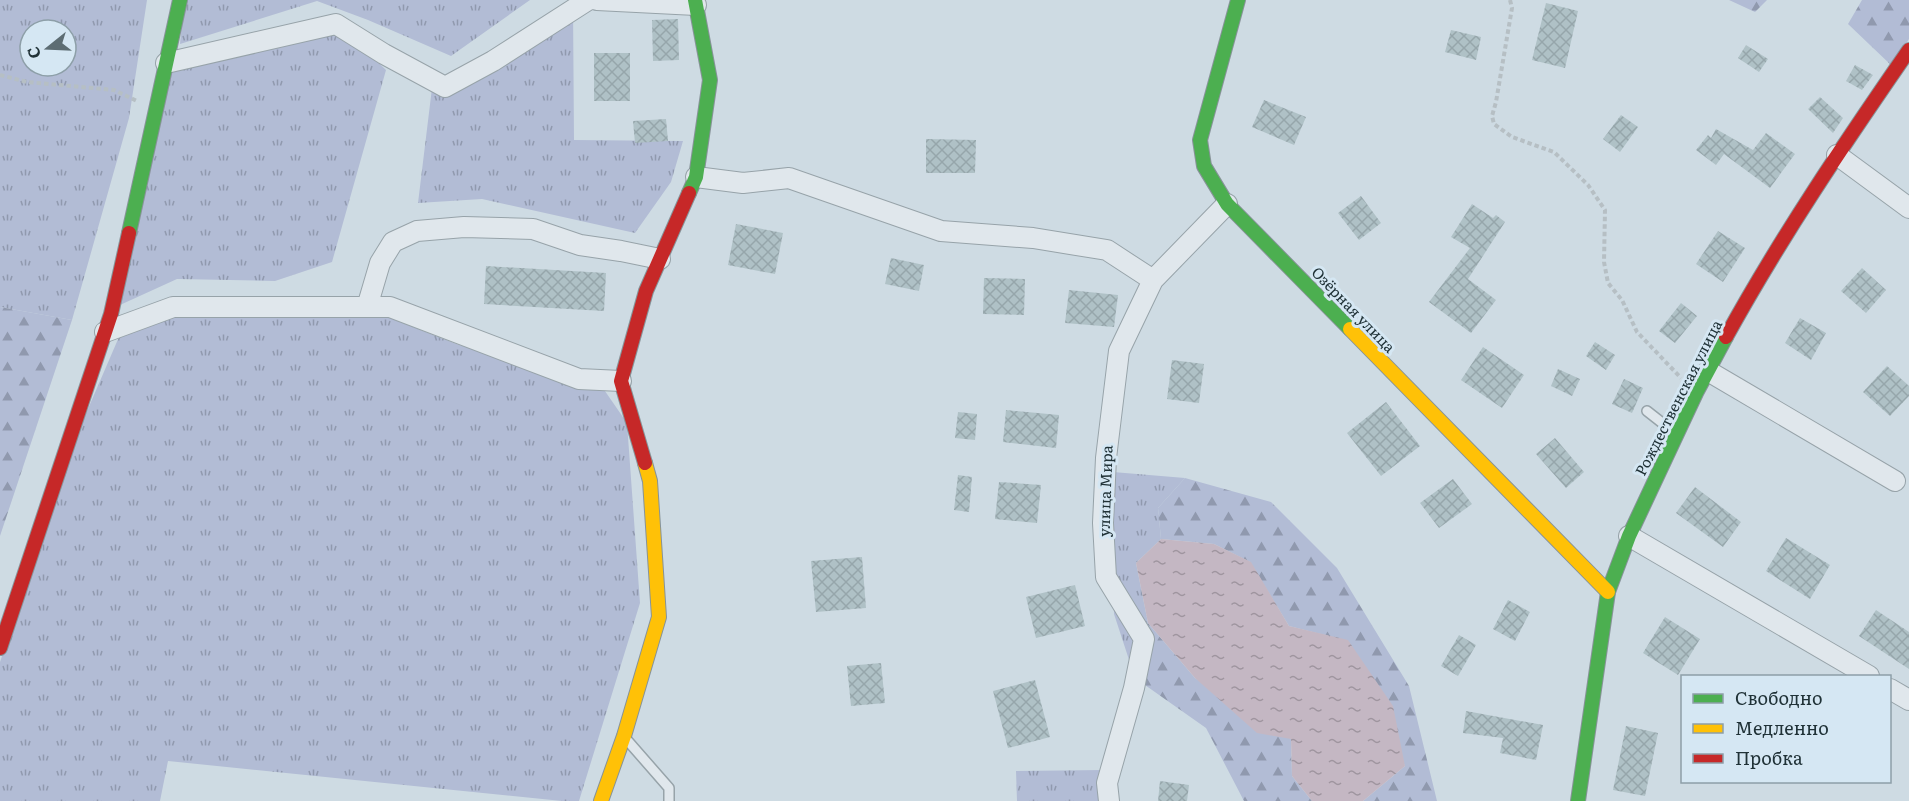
<svg xmlns="http://www.w3.org/2000/svg" width="1909" height="801" font-family="Literata,serif">
	<style>
		.grass { fill: url(#grass-tufts); fill-rule: evenodd }
		.forest { fill: url(#forest-firs) }
		.water { fill: url(#water-ripples) }
		.building { fill: url(#building-cross-hatch) }
		.lines { fill: none; stroke-linecap: round; stroke-linejoin: round }
		.lane-casing { stroke: #97a3a9; stroke-width: 12 }
		.street-casing { stroke: #97a3a9; stroke-width: 22 }
		.fast-casing { stroke: #879398; stroke-width: 16 }
		.slow-casing { stroke: #879398; stroke-width: 16 }
		.jam-casing { stroke: #879398; stroke-width: 16 }
		.path { stroke: #b6bfc4; stroke-width: 4; stroke-dasharray: 4.5 3; stroke-linecap: butt }
		.lane { stroke: #e0e7ec; stroke-width: 9 }
		.street { stroke: #e0e7ec; stroke-width: 20 }
		.fast { stroke: #4caf50; stroke-width: 14 }
		.slow { stroke: #ffc107; stroke-width: 14 }
		.jam { stroke: #c62828; stroke-width: 14 }
		.labels { text-anchor: middle; stroke-width: 6; stroke-linejoin: round; paint-order: stroke }
		.street-label { font-size: 15px; fill: #203237; stroke: #d5e7f3 }
	</style>
	<defs>
		<pattern id="grass-tufts" width="24" height="20" patternUnits="userSpaceOnUse" patternTransform="scale(1.5)"><rect width="24" height="20" fill="#b2bcd5"/><path d="M3 7l-1-3M5 7V3M7 7l1-3M15 17l-1-3M17 17v-4M19 17l1-3" fill="none" stroke="#9099ae"/></pattern>
		<pattern id="forest-firs" width="22" height="20" patternUnits="userSpaceOnUse" patternTransform="scale(1.5)"><rect width="22" height="20" fill="#b2bcd5"/><path d="M5 1l3.5 6h-7zM16 11l3.5 6h-7z" fill="#9099ae"/></pattern>
		<pattern id="water-ripples" width="26" height="14" patternUnits="userSpaceOnUse" patternTransform="scale(1.5)"><rect width="26" height="14" fill="#c4b7c3"/><path d="M2 4q2-2 4 0t4 0M15 11q2-2 4 0t4 0" fill="none" stroke="#9f959f"/></pattern>
		<pattern id="building-cross-hatch" width="8" height="8" patternUnits="userSpaceOnUse" patternTransform="scale(1.5)"><rect width="8" height="8" fill="#afc1c6"/><path d="M0 0l8 8M0 8l8-8" fill="none" stroke="#96a6ab"/></pattern>
	</defs>
	<rect width="100%" height="100%" fill="#cedbe3"/>
	<path class="grass" d="M0 0H147L129 118 72 320 0 307ZM30 30H66V66H30Z
		M184 0H530L451 56 368 20 317 1 180 44Z
		M573 6 574 140 683 141 671 182 635 233 482 199 418 203 432 88Z
		M346 31 386 70 332 262 275 281 177 279 109 310 171 65Z
		M191 302 372 311 459 345 596 378 627 423 640 603 579 801H562L168 761 160 801H0V662L78 432 122 330Z
		M1113 472 1185 478 1158 508 1161 539 1136 563 1148 623 1135 678 1114 614 1112 531Z
		M1103 770 1102 801H1017L1016 771Z"/>
	<path class="forest" d="M1729 0H1767L1755 12Z
		M1862 0H1909V39L1892 66 1848 24Z
		M0 307 72 320 0 536Z
		M1185 478 1271 502 1337 568 1409 686 1437 801H1363L1405 766 1348 641 1289 626 1250 562 1214 544 1161 539 1158 508Z
		M1148 623 1195 678 1291 739 1292 776 1312 801H1244L1206 728 1135 678Z"/>
	<path class="water" d="M1161 539 1214 544 1251 562 1289 626 1348 640 1393 706 1405 766 1363 801H1312L1292 776 1291 739 1257 733 1195 678 1148 623 1136 563Z"/>
	<path class="building" d="M1546 3 1578 11 1565 68 1532 60Z
		M678 19 679 60 653 61 652 20Z
		M1451 30 1481 37 1476 60 1445 52Z
		M1746 45 1768 59 1759 72 1738 58Z
		M594 53H630V101H594Z
		M1855 65 1873 75 1862 90 1846 81Z
		M1820 97 1843 118 1833 133 1808 109Z
		M1264 100 1306 117 1294 145 1252 127Z
		M1621 115 1638 127 1620 152 1603 139Z
		M666 119 668 141 635 143 633 121Z
		M1716 129 1753 150 1766 133 1795 154 1770 188 1724 154 1716 165 1696 150 1708 135 1711 138Z
		M926 139 976 140 975 173H926Z
		M1361 196 1381 223 1359 240 1338 213Z
		M1472 204 1493 218 1496 215 1505 222 1468 279 1496 300 1471 333 1429 302 1470 248 1451 237Z
		M736 224 783 233 775 274 728 265Z
		M1718 231 1745 248 1723 282 1696 264Z
		M891 258 924 265 919 291 885 284Z
		M486 266 606 273 604 311 484 304Z
		M1862 268 1886 290 1866 313 1841 291Z
		M984 278 1025 279 1024 315 983 314Z
		M1069 290 1118 295 1114 327 1065 323Z
		M1681 303 1697 316 1675 343 1659 331Z
		M1800 318 1826 333 1811 360 1785 343Z
		M1595 342 1615 355 1606 370 1586 356Z
		M1483 347 1524 375 1502 408 1461 380Z
		M1172 360 1204 364 1199 403 1167 399Z
		M1887 366 1909 386V396L1890 416 1863 392Z
		M1558 369 1580 379 1572 396 1551 386Z
		M1624 379 1643 388 1632 413 1612 404Z
		M1386 402 1420 446 1381 476 1347 433Z
		M1006 410 1059 415 1056 448 1003 442Z
		M958 412 977 414 975 440 955 438Z
		M1555 438 1584 472 1566 488 1536 454Z
		M958 475 972 477 969 512 954 510Z
		M1453 479 1472 504 1439 528 1420 503Z
		M999 482 1041 485 1037 523 995 519Z
		M1695 487 1741 522 1723 547 1676 513Z
		M1786 538 1830 565 1810 599 1766 571Z
		M862 557 866 608 816 612 811 561Z
		M1075 585 1085 626 1036 638 1026 597Z
		M1508 600 1530 612 1515 641 1493 629Z
		M1876 610 1909 632V669L1859 636Z
		M1665 617 1700 639 1678 675 1643 653Z
		M1459 635 1476 645 1458 676 1441 666Z
		M881 663 885 703 851 706 847 666Z
		M1035 680 1050 737 1008 748 993 691Z
		M1466 711 1543 725 1536 760 1500 753 1503 738 1463 733Z
		M1626 726 1658 733 1645 796 1613 790Z
		M1160 781 1189 785 1187 801H1158Z"/>
	<g class="lines">
		<g class="lane-casing">
			<path id="lane" d="M1647 411 1675 433
				M627 740 669 788V801"/>
		</g>
		<g class="street-casing">
			<path id="street" d="M597 0 696 5
				M166 63 336 24 384 54 445 87 493 61 588 0
				M1837 155 1909 208
				M696 177 743 183 789 178 941 231 1033 238 1107 250 1153 280
				M367 307 380 263 393 242 417 231 464 227 533 229 580 245 621 251 660 259
				M105 332 173 307H390L579 379 621 381
				M1708 371 1895 481
				M1629 536 1869 676
				M1890 689 1909 700
				M1109 801 1107 783 1134 688 1144 639 1106 577 1103 523 1106 458 1119 351 1153 280 1227 204"/>
		</g>
		<g class="fast-casing">
			<path id="fast" d="M1238 0 1200 140 1204 166 1227 204 1350 329
				M689 193 696 177 710 80 695 0
				M129 233 180 0
				M1578 801 1608 592 1629 536 1696 393 1726 337"/>
		</g>
		<g class="slow-casing">
			<path id="slow" d="M1350 329 1608 592
				M601 801 624 736 659 617 650 481 645 463"/>
		</g>
		<g class="jam-casing">
			<path id="jam" d="M1726 337C1781 237 1844 144 1909 50
				M645 463 621 381 646 291 689 193
				M0 648 111 314 129 233"/>
		</g>
		<path class="path" d="M1510 0 1512 8 1496 102 1492 116 1494 124 1512 137 1554 152 1588 185 1605 210 1604 262 1608 283 1622 300 1637 332 1681 378
			M0 75 27 82 114 90 137 101"/>
		<use href="#lane" class="lane"/>
		<use href="#street" class="street"/>
		<use href="#fast" class="fast"/>
		<use href="#slow" class="slow"/>
		<use href="#jam" class="jam"/>
	</g>
	<g class="labels">
		<g class="street-label">
			<text transform="translate(1353 310) rotate(46)" y="5">Озёрная улица</text>
			<text transform="translate(1679 398) rotate(-63)" y="5">Рождественская улица</text>
			<text transform="translate(1106 491) rotate(-88)" y="5">улица Мира</text>
		</g>
	</g>
	<rect x="1681" y="675" width="210" height="108" fill="#d5e7f3" stroke="#8d9fa8" stroke-width="1.5"/>
	<rect x="1693" y="694" width="30" height="9" fill="#4caf50" stroke="#8d9fa8" stroke-width="1.5"/>
	<text x="1735" y="705" font-size="18" fill="#203237">Свободно</text>
	<rect x="1693" y="724" width="30" height="9" fill="#ffc107" stroke="#8d9fa8" stroke-width="1.5"/>
	<text x="1735" y="735" font-size="18" fill="#203237">Медленно</text>
	<rect x="1693" y="754" width="30" height="9" fill="#c62828" stroke="#8d9fa8" stroke-width="1.5"/>
	<text x="1735" y="765" font-size="18" fill="#203237">Пробка</text>
	<g transform="translate(48 48) rotate(252)"><circle r="28" fill="#d5e7f3" stroke="#8d9fa8" stroke-width="1.5"/>
	<path d="M0-4.5L10 22L0 15L-10 22Z" fill="#5d6d73"/>
	<text y="-9" font-size="16" font-weight="bold" text-anchor="middle" fill="#203237">С</text>
	</g>
</svg>
